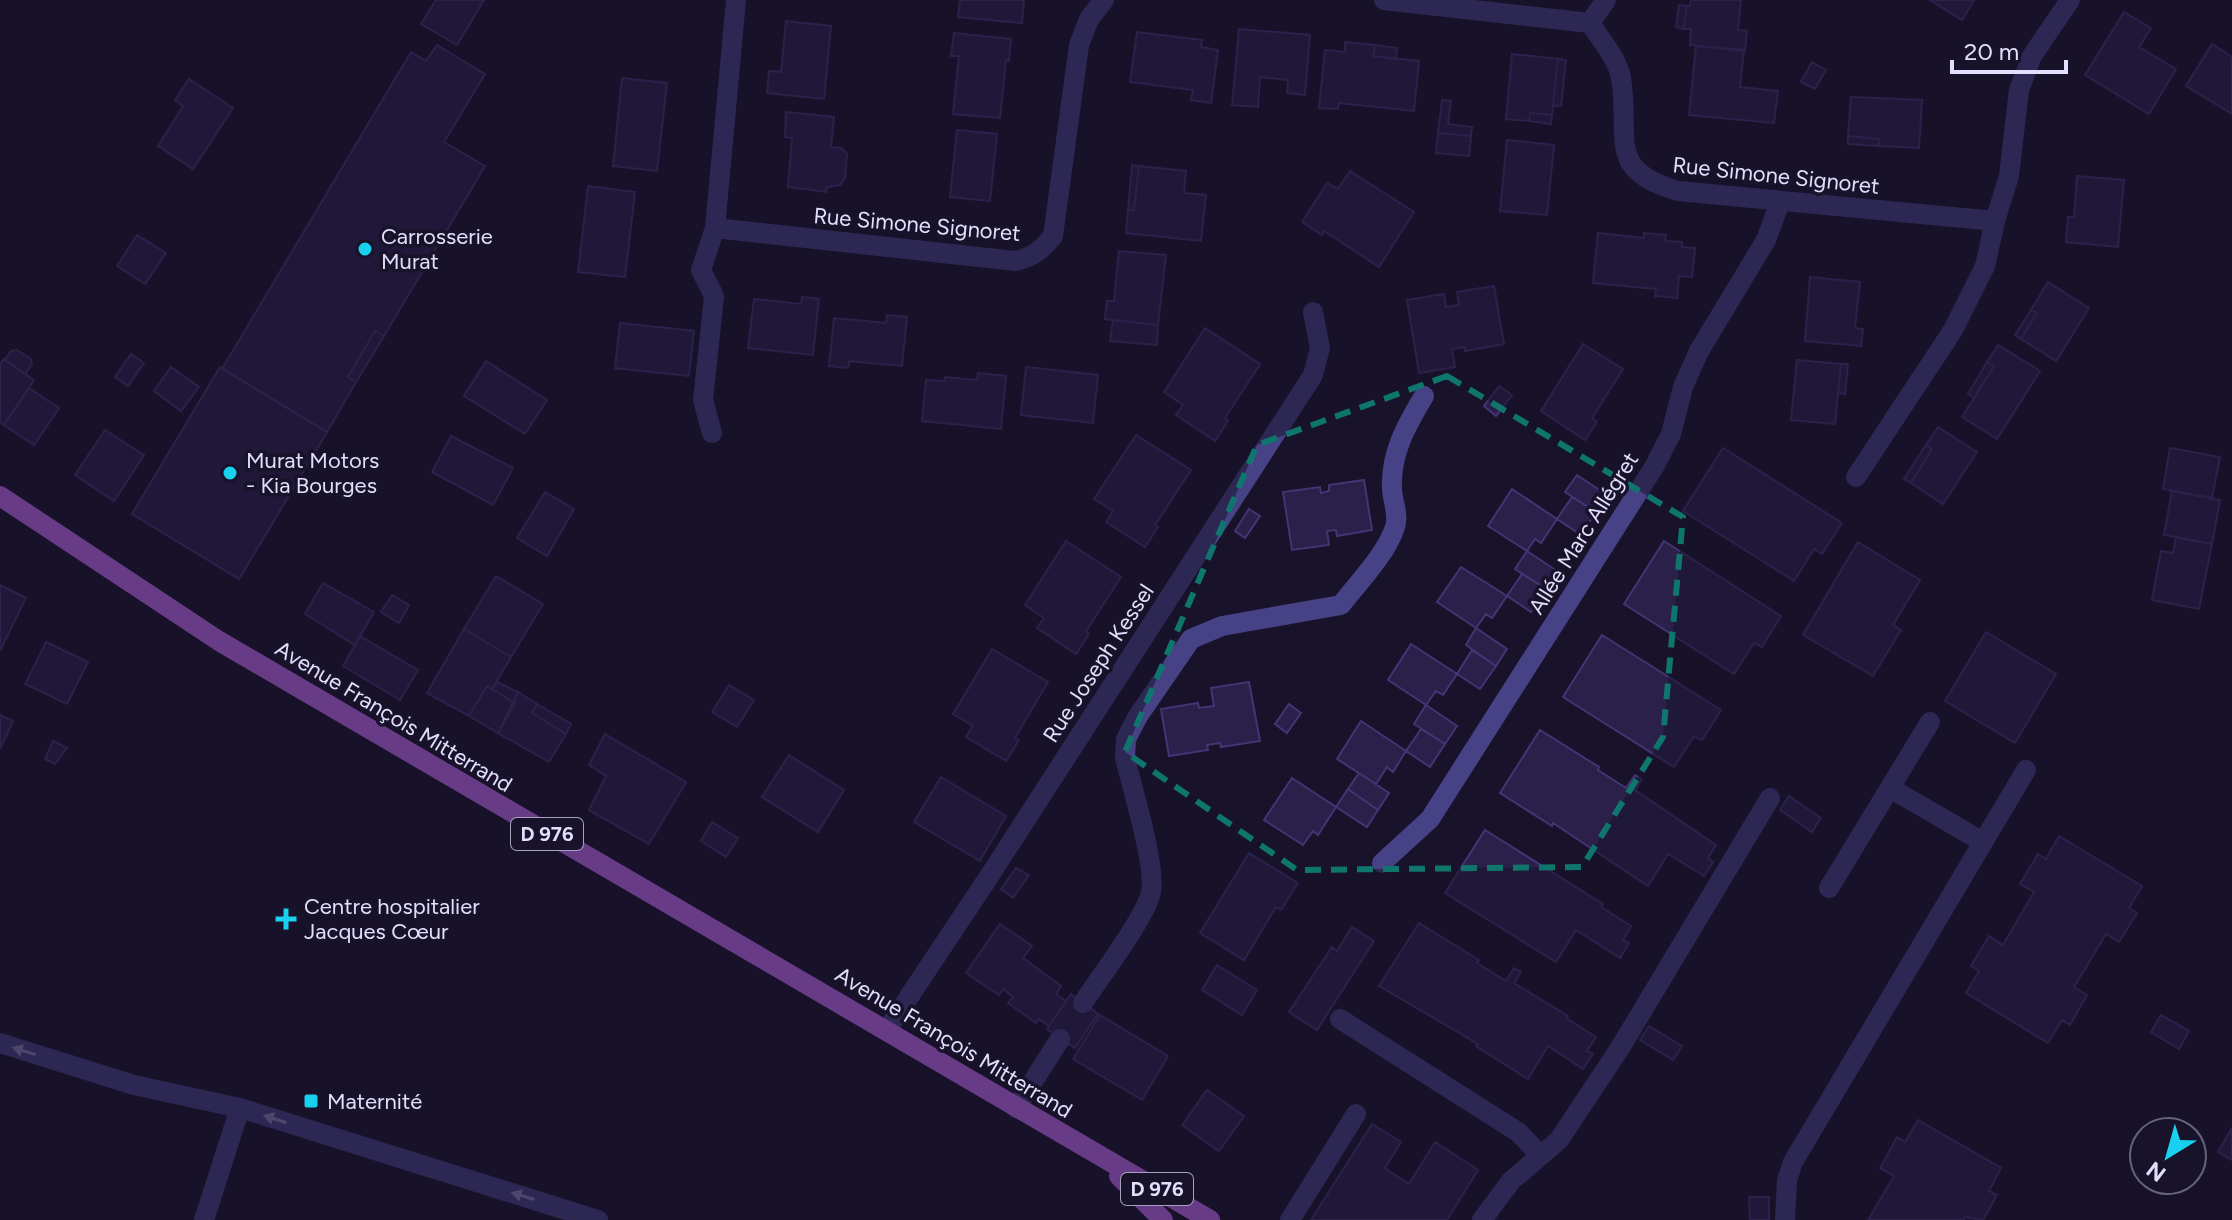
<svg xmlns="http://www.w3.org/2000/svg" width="2232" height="1220" font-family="Figtree,sans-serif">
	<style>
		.building { fill: #2a204a; stroke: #433474; stroke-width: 2 }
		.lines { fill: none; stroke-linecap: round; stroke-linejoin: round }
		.service { stroke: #474185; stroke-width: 20 }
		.minor { stroke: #474185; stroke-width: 20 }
		.primary { stroke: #c86df5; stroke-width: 20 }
		.oneway { fill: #8d88bb }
		.marked { fill: none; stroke: #0f766e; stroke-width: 6; stroke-dasharray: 16 10; stroke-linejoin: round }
		.poi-dot { fill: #18d1ef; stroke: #18132a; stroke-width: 3 }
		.labels { text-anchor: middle; stroke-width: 7; stroke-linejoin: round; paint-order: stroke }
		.shield { fill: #18132a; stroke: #a6a1be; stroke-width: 2 }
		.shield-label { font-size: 20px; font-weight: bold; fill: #e3defd }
		.street-label { font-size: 22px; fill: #e3defd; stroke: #18132a }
		.poi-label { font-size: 22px; fill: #e3defd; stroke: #18132a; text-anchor: start }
	</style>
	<rect width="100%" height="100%" fill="#18132a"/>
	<path class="building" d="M436 0H484L457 45 421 24Z
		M960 0H1024L1022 23 958 17Z
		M1691 0H1741L1738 30 1747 31 1745 51 1690 45 1691 29H1684L1687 6H1690Z
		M1930 0H1974L1962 20Z
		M1679 5 1687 6 1684 29 1676 27Z
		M2124 12 2151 28 2139 47 2176 69 2149 114 2085 75Z
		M786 21 831 26 824 99 767 93 769 71 781 72Z
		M1239 29 1310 35 1305 95 1287 93 1288 80 1260 77 1258 107 1232 105Z
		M1137 32 1202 40 1201 47 1218 50 1211 103 1191 100 1193 90 1130 82Z
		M954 33 1011 39 1009 61 1006 60 1000 118 953 114 959 56H951Z
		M1345 42 1375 45 1373 56 1419 61 1414 111 1339 103 1338 109 1319 108 1325 50 1345 52Z
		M2212 44 2232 57V114L2186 86Z
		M437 45 485 74 444 142 485 166 384 336 375 331 348 377 356 382 327 432 222 369 411 52 426 61Z
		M1375 45 1397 48 1396 59 1373 56Z
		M1696 46 1744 50 1740 87 1778 91 1774 123 1689 115Z
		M1512 54 1558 59 1552 115 1530 113 1529 121 1506 119Z
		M1558 59 1566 60 1561 106 1553 105Z
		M1812 62 1826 70 1815 89 1801 82Z
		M622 78 667 83 657 171 613 166Z
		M189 79 233 108 193 169 158 146 183 106 175 100Z
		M1851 97 1922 100 1919 148 1879 146V139L1848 136Z
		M1442 100 1451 101 1448 124 1472 127 1471 136 1438 133Z
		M786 112 834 117 831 147 841 148 847 154 845 178 840 185 827 187 826 192 788 187 792 138 785 137Z
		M1530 113 1552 115 1551 124 1529 121Z
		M957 130 997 134 990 201 950 197Z
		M1438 133 1471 136 1469 156 1436 153Z
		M1848 136 1879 139V146L1848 144Z
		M1507 140 1554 145 1547 215 1500 211Z
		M1132 165 1139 166 1134 210H1128Z
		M1139 166 1186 171 1184 193 1206 195 1201 241 1126 233 1128 210H1134Z
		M1350 171 1414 212 1379 267 1324 231 1322 235 1302 222 1327 183 1338 189Z
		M2077 176 2124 180 2118 247 2066 242 2068 217H2074Z
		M588 186 635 192 625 277 578 272Z
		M1598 233 1644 238V233L1666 235 1665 241 1682 242V247L1695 248 1692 277 1679 276 1677 298 1655 296 1656 289 1593 283Z
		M137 235 166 253 145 284 117 266Z
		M1119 251 1166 255 1158 325 1105 319 1107 301H1114Z
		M1810 277 1860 282 1855 328 1863 329 1861 346 1805 341Z
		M2048 282 2089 308 2056 361 2021 339 2037 313 2031 310Z
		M1494 286 1504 344 1465 351V347L1452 349 1455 367 1419 373 1407 300 1444 294 1446 307 1459 305 1457 292Z
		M802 297 819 299 813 355 748 348 754 299 801 304Z
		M2031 310 2037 313 2021 339 2015 335Z
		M887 315 907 317 902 366 849 361 848 368 829 366 834 318 886 323Z
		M1113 320 1158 325 1157 345 1110 341Z
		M620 323 694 331 689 376 615 368Z
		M1205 328 1260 364 1225 418 1228 421 1215 441 1176 415 1183 405 1164 392Z
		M375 331 384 336 356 382 348 377Z
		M1583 344 1623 369 1592 418 1597 422 1585 440 1541 411Z
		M1998 345 2040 371 1997 439 1962 417 1994 366 1987 362Z
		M17 350 31 359 32 364 25 374 5 360 11 351Z
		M131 354 144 363 128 386 115 377Z
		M4 359 34 380 4 425 0 422V364Z
		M1797 360 1841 364 1835 424 1791 420Z
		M486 361 547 400 525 434 464 396Z
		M1987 362 1994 366 1974 398 1968 394Z
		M1841 364H1848L1845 394 1838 393Z
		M171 367 199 387 181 411 154 391Z
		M220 367 327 432 239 579 132 514Z
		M1026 367 1098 375 1093 423 1021 415Z
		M978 373 1006 376 1001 429 922 421 926 380 944 381 945 377 977 380Z
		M1499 386 1512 395 1496 416 1484 406Z
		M29 388 59 408 34 445 4 425Z
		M1938 427 1977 452 1943 504 1911 483 1932 449 1926 445Z
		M105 430 144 455 114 501 75 475Z
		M1136 435 1191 470 1155 525 1158 527 1145 547 1106 522 1113 511 1094 499Z
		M451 436 513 468 493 505 432 472Z
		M1926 445 1932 449 1911 483 1904 479Z
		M1723 448 1842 523 1822 554 1814 549 1794 581 1683 511Z
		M2170 448 2220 457 2212 498 2163 489Z
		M1577 475 1607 495 1596 512 1565 492Z
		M1364 480 1372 530 1337 536 1336 530 1327 531 1329 545 1292 550 1283 492 1320 487 1321 493 1329 491V485Z
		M1512 489 1557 519 1541 543 1535 539 1527 551 1488 526Z
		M2172 491 2220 500 2212 544 2164 535Z
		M545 492 574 509 547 556 517 538Z
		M1572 497 1596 512 1581 535 1557 519Z
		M1249 509 1260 516 1245 538 1235 531Z
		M2176 537 2212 544 2199 609 2152 600 2161 551 2173 553Z
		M1066 541 1121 577 1086 631 1089 634 1076 654 1037 628 1044 618 1025 605Z
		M1664 541 1781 616 1762 647 1754 643 1734 674 1624 604Z
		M1858 542 1920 580 1893 625 1901 630 1873 676 1803 635Z
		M1527 551 1557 571 1546 589 1515 569Z
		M1461 567 1507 596 1492 618 1486 614 1476 628 1437 602Z
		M1522 574 1546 589 1531 612 1507 596Z
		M496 576 543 604 511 657 464 629Z
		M323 583 374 612 355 645 305 614Z
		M0 585 26 598 0 651Z
		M392 595 409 605 399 623 381 612Z
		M1476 628 1507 649 1496 666 1466 645Z
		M464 629 511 657 492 689 487 686 469 716 427 693Z
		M1986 632 2056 674 2015 743 1945 701Z
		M1602 635 1721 710 1702 740 1694 736 1674 767 1563 697Z
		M360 636 418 670 400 700 343 666Z
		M46 642 88 662 67 704 25 684Z
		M1411 644 1457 674 1443 695 1436 691 1426 705 1388 680Z
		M992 649 1048 682 1015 738 1019 740 1006 761 966 737 973 726 953 714Z
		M1472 650 1496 666 1480 689 1457 674Z
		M497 682 518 692 513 702 492 689Z
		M1249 682 1260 741 1221 747 1220 743 1207 745 1208 750 1169 756 1161 709 1198 703 1199 708 1214 706 1211 688Z
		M729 685 754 700 737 727 712 712Z
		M487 686 515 703 498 733 469 716Z
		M518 692 537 704 532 713 566 734 549 762 498 733Z
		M537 704 571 724 566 734 532 713Z
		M1289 704 1301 713 1287 733 1275 724Z
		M1426 705 1457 726 1445 744 1414 724Z
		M0 715 13 721 0 749Z
		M1361 721 1406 751 1393 772 1387 767 1376 784 1337 759Z
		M1421 729 1445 744 1430 767 1406 751Z
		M1540 730 1599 767 1598 770 1626 788 1635 775 1642 779 1635 790 1716 845 1708 858 1713 862 1704 876 1668 854 1648 886 1553 823 1552 826 1500 793Z
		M605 734 686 782 649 844 589 810 606 776 589 765Z
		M53 741 67 748 55 764 45 759Z
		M789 755 844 790 818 832 762 797Z
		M1359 773 1389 793 1378 810 1348 789Z
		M941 777 1006 816 980 861 914 822Z
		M1292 778 1336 807 1318 835 1313 831 1303 845 1264 820Z
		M1348 789 1378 810 1367 827 1336 807Z
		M1789 796 1821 818 1812 832 1780 810Z
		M712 822 738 838 726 857 701 841Z
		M1485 830 1603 904 1601 907 1631 926 1623 940 1629 943 1620 958 1576 930 1556 962 1445 893Z
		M2059 836 2142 886 2129 908 2137 913 2119 942 2106 934 2074 987 2087 995 2070 1025 2062 1020 2048 1043 1966 993 1979 971 1971 966 1989 936 2003 945 2034 892 2020 884 2038 854 2046 859Z
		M1249 853 1298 883 1281 910 1276 907 1244 960 1200 933Z
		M1016 868 1029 875 1013 898 1001 889Z
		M1419 923 1479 960 1477 963 1506 981 1514 968 1521 972 1514 983 1568 1016 1566 1018 1596 1037 1587 1051 1593 1054 1583 1069 1548 1046 1528 1079 1476 1046 1478 1044 1379 986Z
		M1000 924 1032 946 1023 958 1061 986 1056 994 1066 1001 1049 1026 1039 1019 1036 1023 1008 1003 1013 997 1003 989 999 995 966 973Z
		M1352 927 1374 941 1317 1030 1289 1012 1332 947 1337 951Z
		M1217 965 1257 990 1242 1015 1202 990Z
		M1071 994 1098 1014 1075 1048 1047 1029Z
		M1100 1015 1168 1056 1142 1100 1073 1059Z
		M2161 1015 2189 1031 2179 1049 2151 1032Z
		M1649 1026 1682 1046 1673 1060 1640 1040Z
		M1207 1090 1244 1116 1219 1151 1182 1125Z
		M1918 1120 2001 1168 1989 1191 1997 1195 1983 1220 1965 1217 1964 1220H1868L1894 1176 1880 1168 1897 1137 1905 1142Z
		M1372 1124 1401 1142 1385 1168 1409 1184 1435 1142 1478 1170 1447 1220H1311Z
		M2232 1128V1160L2218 1152Z
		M1749 1197H1769V1220H1750Z"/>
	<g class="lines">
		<path class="service" d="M1890 788 1983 842
			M1829 888 1930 722
			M1083 1003C1099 978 1146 917 1151 892 1156 866 1132 787 1125 758L1126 739 1138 716 1191 639 1222 626 1341 605C1358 583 1387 553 1395 527 1399 516 1393 502 1392 490 1390 454 1406 426 1424 396
			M1340 1019 1518 1132 1540 1155
			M0 1043 134 1085 240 1108 598 1220
			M1016 1108 1060 1039
			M204 1220 240 1108
			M1290 1220 1356 1114
			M1482 1220 1511 1181 1559 1140 1620 1048 1770 798
			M1785 1220 1787 1180 1793 1162 2026 770"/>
		<path class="minor" d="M736 0 715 228 1015 261C1033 257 1042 250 1053 236L1079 45 1089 19 1104 0
			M1384 0 1590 23C1600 39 1618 59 1621 78 1631 137 1604 170 1678 191L1995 221 2009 176 2019 90 2032 56 2070 0
			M1590 23 1606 0
			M712 433 703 400 714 296 701 270 715 228
			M1856 477 1953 330 1985 266 1995 221
			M1382 863 1430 819 1654 467 1671 434 1683 387 1699 351 1766 240 1780 202
			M887 1030 990 875 1313 375 1320 348 1313 312"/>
		<path class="primary" d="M0 496 219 641 1210 1220
			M1119 1176 1163 1220"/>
	</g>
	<defs><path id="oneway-solid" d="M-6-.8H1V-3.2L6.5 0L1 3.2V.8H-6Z" transform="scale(2)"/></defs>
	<g class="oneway">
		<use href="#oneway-solid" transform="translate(24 1051) rotate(-163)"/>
		<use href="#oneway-solid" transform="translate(275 1119) rotate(-162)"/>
		<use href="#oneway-solid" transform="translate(523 1196) rotate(-163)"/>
	</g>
	<path d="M0 0H2232V1220H0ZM1447 376 1683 517 1663 737 1582 867 1297 870 1125 752 1257 445Z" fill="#18132a" fill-opacity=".55" fill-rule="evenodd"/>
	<path class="marked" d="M1447 376 1683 517 1663 737 1582 867 1297 870 1125 752 1257 445Z"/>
	<g class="poi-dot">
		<circle cx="365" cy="249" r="8"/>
		<circle cx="230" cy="473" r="8"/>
		<path d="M282 907h8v8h8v8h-8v8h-8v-8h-8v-8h8z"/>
		<rect x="303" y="1093" width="16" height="16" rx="4"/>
	</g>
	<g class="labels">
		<g class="shield">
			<rect x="511" y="818" width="72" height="32" rx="6"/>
			<rect x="1121" y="1173" width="72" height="32" rx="6"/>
		</g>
		<g class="shield-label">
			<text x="547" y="841">D 976</text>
			<text x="1157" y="1196">D 976</text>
		</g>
		<g class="street-label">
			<text transform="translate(1776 175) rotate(6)" y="8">Rue Simone Signoret</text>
			<text transform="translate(917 224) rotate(5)" y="8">Rue Simone Signoret</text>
			<text transform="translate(1583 533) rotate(-58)" y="8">Allée Marc Allégret</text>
			<text transform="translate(1098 663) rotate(-57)" y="8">Rue Joseph Kessel</text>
			<text transform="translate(394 716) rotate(31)" y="8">Avenue François Mitterrand</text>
			<text transform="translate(954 1042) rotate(31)" y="8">Avenue François Mitterrand</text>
		</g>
		<g class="poi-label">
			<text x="381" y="244">Carrosserie<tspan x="381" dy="25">Murat</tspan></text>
			<text x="246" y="468">Murat Motors<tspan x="246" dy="25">- Kia Bourges</tspan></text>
			<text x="304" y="914">Centre hospitalier<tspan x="304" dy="25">Jacques Cœur</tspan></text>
			<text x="327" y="1109">Maternité</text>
		</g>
	</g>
	<g transform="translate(2168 1156) rotate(217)"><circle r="38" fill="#18132a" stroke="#69647e" stroke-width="2"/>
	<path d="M0-6L14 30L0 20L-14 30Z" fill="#18d1ef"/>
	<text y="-12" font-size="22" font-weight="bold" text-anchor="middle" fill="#e3defd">N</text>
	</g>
	<path d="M1952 60v12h114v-12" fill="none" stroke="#e3defd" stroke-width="4"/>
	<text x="1964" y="60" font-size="24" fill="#e3defd" stroke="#18132a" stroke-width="6" paint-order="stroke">20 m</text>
</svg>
